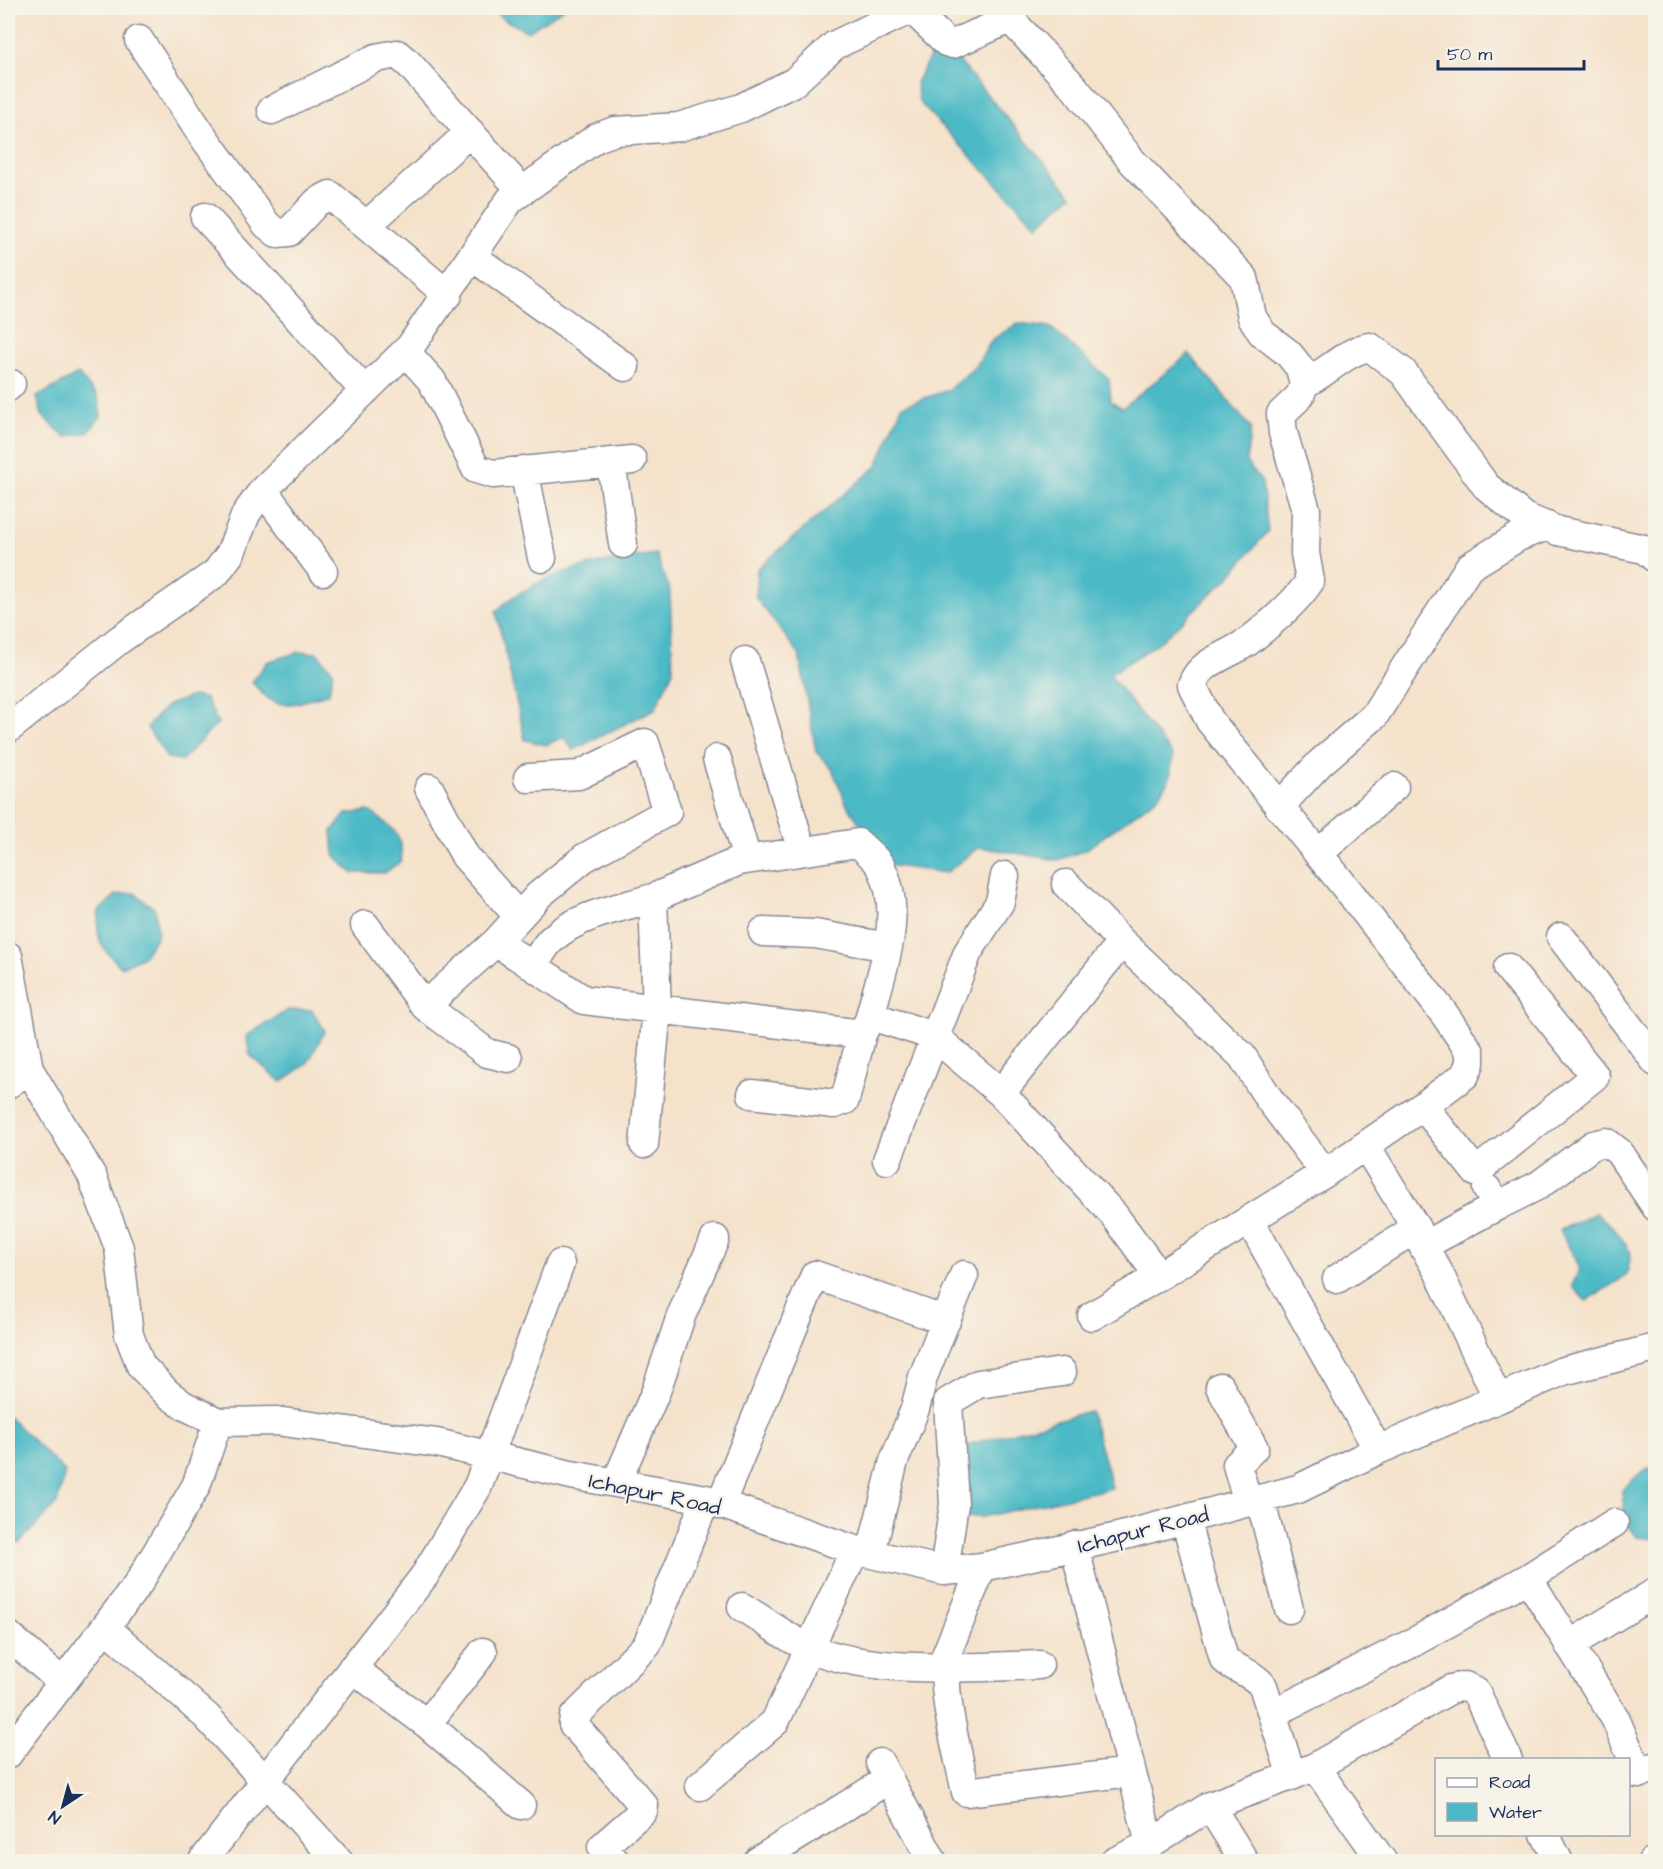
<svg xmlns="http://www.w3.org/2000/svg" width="1663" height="1869" font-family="'Architects Daughter',sans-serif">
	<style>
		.water { fill: #4cbac6; stroke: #347492; stroke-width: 1.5 }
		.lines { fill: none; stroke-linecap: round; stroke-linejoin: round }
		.minor-casing { stroke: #888894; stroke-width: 31 }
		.minor { stroke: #fff; stroke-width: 28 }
		.labels { text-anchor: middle; stroke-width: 5; stroke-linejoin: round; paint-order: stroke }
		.street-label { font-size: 22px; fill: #1b2f5e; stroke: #f7f3e8 }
	</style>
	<rect width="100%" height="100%" fill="#f7f3e8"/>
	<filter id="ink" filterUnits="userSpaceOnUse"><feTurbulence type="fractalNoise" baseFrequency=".0167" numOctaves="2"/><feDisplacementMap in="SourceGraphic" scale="12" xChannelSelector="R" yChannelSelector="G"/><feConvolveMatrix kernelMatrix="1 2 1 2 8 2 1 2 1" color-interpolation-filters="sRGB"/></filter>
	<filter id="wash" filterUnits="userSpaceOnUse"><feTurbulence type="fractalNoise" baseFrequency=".008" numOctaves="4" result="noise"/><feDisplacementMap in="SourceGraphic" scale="24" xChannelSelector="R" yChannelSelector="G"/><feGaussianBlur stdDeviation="1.35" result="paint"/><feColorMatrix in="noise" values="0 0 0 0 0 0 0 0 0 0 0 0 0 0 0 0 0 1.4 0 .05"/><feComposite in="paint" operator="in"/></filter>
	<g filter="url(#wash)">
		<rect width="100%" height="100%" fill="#f5e2cb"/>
		<path class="water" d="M489 8H564L528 32 505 20Z
			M947 47 1072 195 1037 226 919 102 916 83 931 55Z
			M1018 323 1050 327 1109 379 1111 401 1122 408 1189 354 1251 428 1246 462 1262 482 1268 531 1229 577 1161 641 1110 675 1173 756 1170 778 1157 798 1085 850 1058 860 979 847 946 873 888 865 847 805 832 769 816 752 799 654 756 598 757 569 877 466 902 406 948 390 976 366 992 340Z
			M78 374 98 397 101 416 89 432 65 437 42 415 37 397Z
			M656 554 670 591 673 671 655 709 573 750 564 737 546 745 525 740 496 611C542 569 597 563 656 554Z
			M299 652 317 653 333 671 329 693C293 704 278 716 252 682L267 662Z
			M192 696 206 699 218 723 182 760 167 758 147 727 166 706Z
			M369 811C390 826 405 833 401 861L385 873H352L334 855 332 831 346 814Z
			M134 893 155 909 158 934 144 956 121 967C100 946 95 941 99 911L116 895Z
			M288 1010H312L325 1031 307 1064 281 1082 250 1055 246 1036Z
			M1596 1213 1616 1230 1631 1253 1627 1275 1586 1301 1572 1286 1580 1268 1560 1230Z
			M1090 1411 1112 1488 982 1517H962L956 1448Z
			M8 1416 65 1472 57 1503 20 1542 8 1546Z
			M1655 1465V1539L1637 1537 1625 1521 1622 1490 1639 1474Z"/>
	</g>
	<g filter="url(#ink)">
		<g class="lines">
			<g class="minor-casing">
				<path id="minor" d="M139 40 200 132 267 225 277 233 289 232 317 202 330 195 448 295
					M272 110 376 58 397 54 409 64 522 191
					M205 217 365 391
					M367 225 470 132
					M473 257 625 367
					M406 352 432 381 476 469 493 474 632 460
					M1304 384C1325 374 1349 349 1370 347L1403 372 1486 486 1524 517 1558 531 1644 549 1656 559
					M8 387 11 384
					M611 462 623 544
					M524 470 542 558
					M263 490 323 571
					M745 661 802 851
					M8 729 119 640 216 573 230 554 246 514 263 490 410 347 510 200 596 138 615 131 679 127 741 108 794 82 835 45 907 11 917 14 946 42 953 44 1010 19 1074 87 1132 161 1244 278 1252 317 1262 333 1288 353 1300 368 1304 384 1300 396 1281 414 1283 433 1306 510 1305 553 1310 581C1297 601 1269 625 1250 640 1231 655 1199 661 1192 685L1210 721 1351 894 1445 1015 1470 1052V1063L1465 1075 1423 1106 1476 1172 1595 1076 1508 968
					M717 759 747 859
					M429 788 465 856 519 917
					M1279 807 1320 763 1374 716 1469 567 1518 537 1547 526
					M1318 854 1394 787
					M1066 884 1122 942
					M365 925 425 1006
					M763 932 815 934 888 947
					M1561 937 1656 1062
					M496 942 584 1000 862 1034
					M8 956 29 1069 92 1176 119 1248 129 1335 141 1366 167 1393 183 1405 218 1422 276 1421 437 1443 571 1475 706 1499 855 1550 944 1571 982 1567 1114 1538 1298 1489 1378 1450 1563 1371 1656 1348
					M533 966C539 958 544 946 552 939 577 915 620 908 653 898
					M508 1058 487 1053 425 1006 496 942 539 895 584 858 667 812 645 743 579 775 528 778
					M8 1084 29 1069
					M1001 1093 1122 942 1242 1056 1269 1099 1325 1173
					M752 1094 834 1104 845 1100 862 1034 871 1016 934 1036 1001 1093 1114 1215 1159 1276 1325 1173 1423 1106
					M644 1144 657 1010 653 898 739 861 858 843C865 850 876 858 881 867 905 914 882 970 870 1016
					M1366 1146 1416 1228 1423 1246 1438 1271 1498 1399
					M887 1160 968 952 1000 902 1005 876
					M1497 1206 1539 1185 1593 1145 1606 1142 1619 1152 1656 1207
					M1250 1221 1378 1450
					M1423 1246 1497 1206 1487 1189
					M1337 1279 1416 1228
					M1092 1316 1159 1276
					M1220 1387 1254 1448 1237 1465 1248 1502
					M616 1483 656 1391 681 1316 715 1239
					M1260 1499 1289 1609
					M720 1505 815 1275 946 1321
					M1185 1519 1224 1659C1237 1671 1252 1672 1263 1686L1292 1776
					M1074 1545 1150 1844
					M871 1552 894 1461 915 1409 923 1377 964 1275
					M982 1567 946 1655C942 1699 957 1749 966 1792L1131 1772
					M944 1571 954 1504 948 1402 978 1384 1062 1372
					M1528 1578 1615 1718 1639 1774 1656 1766
					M742 1607C764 1620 786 1638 810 1648 873 1675 971 1667 1039 1665
					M105 1627 207 1717 339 1862
					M8 1635 62 1682
					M1569 1645 1656 1592
					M352 1668 427 1724 521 1805
					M1272 1714 1414 1642 1528 1578 1614 1523
					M427 1724 483 1652
					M8 1754 138 1584 196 1486 218 1422
					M880 1763 933 1862
					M1315 1767 1383 1862
					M700 1786 775 1722 855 1550
					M1210 1806 1245 1862
					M1545 1834 1559 1862
					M758 1861 889 1779
					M202 1862 425 1575 478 1486 560 1264
					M616 1862 602 1847 643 1811 644 1806 573 1724 574 1717 647 1645 706 1499
					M1114 1862 1150 1844 1210 1806 1315 1767 1451 1689 1465 1686 1476 1692 1508 1760
					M1652 1862 1656 1860"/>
			</g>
			<use href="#minor" class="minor"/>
		</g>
	</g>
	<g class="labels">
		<g class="street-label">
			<text transform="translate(655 1493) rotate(12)" y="8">Ichapur Road</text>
			<text transform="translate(1143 1529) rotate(-14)" y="8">Ichapur Road</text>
		</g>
	</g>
	<rect width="1663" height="1869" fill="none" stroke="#f7f3e8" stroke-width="30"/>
	<rect x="1435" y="1758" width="195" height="78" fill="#f7f3e8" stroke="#9fa5b1" stroke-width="1.5"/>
	<rect x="1447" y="1778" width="30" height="9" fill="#ffffff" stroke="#9fa5b1" stroke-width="1.5"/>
	<text x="1489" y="1788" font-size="18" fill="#1b2f5e">Road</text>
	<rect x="1447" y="1803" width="30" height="18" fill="#4cbac6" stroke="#9fa5b1" stroke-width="1.5"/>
	<text x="1489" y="1818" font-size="18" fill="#1b2f5e">Water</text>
	<g transform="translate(63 1806) rotate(216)" stroke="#f7f3e8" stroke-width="4.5" paint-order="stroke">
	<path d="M0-4.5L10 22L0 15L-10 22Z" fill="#1b2f5e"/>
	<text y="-9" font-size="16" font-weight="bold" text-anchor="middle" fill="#1b2f5e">N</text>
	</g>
	<path d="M1438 60v9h146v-9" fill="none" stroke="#1b2f5e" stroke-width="3"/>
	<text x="1447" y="60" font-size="18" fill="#1b2f5e" stroke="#f7f3e8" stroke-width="4.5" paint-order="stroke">50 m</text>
</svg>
